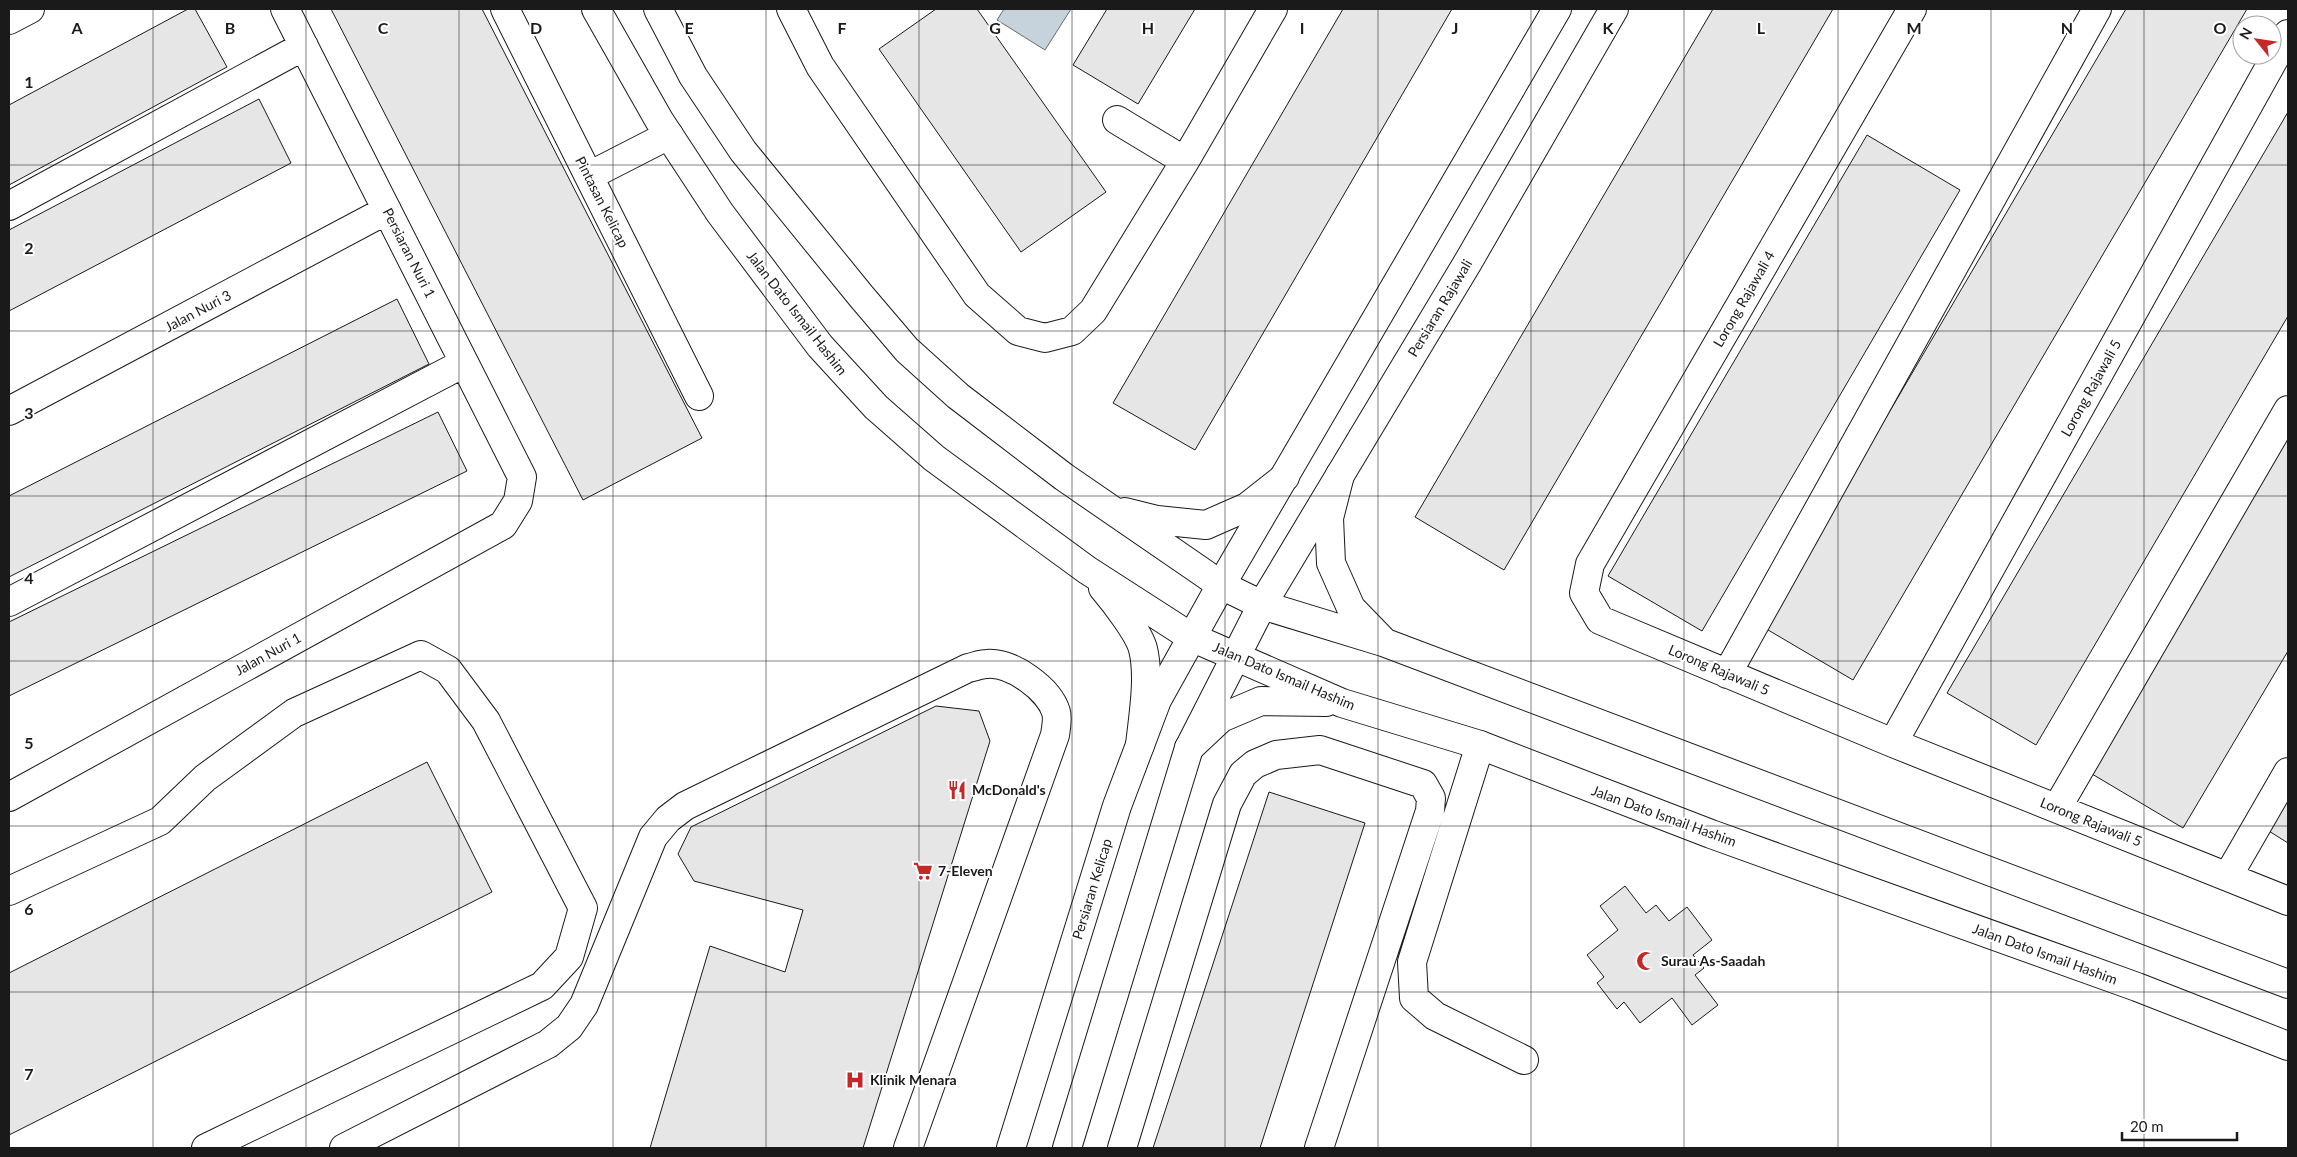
<svg xmlns="http://www.w3.org/2000/svg" width="2297" height="1157" font-family="Lato,sans-serif">
	<style>
		.water { fill: #c6d2dc; stroke: #6a6a6a }
		.building { fill: #e6e6e6; stroke: #1a1a1a }
		.lines { fill: none; stroke-linecap: round; stroke-linejoin: round }
		.minor-casing { stroke: #1a1a1a; stroke-width: 30 }
		.major-casing { stroke: #1a1a1a; stroke-width: 30 }
		.minor { stroke: #fff; stroke-width: 28 }
		.major { stroke: #fff; stroke-width: 28 }
		.grid { fill: none; stroke: #1a1a1a; stroke-width: 1; stroke-opacity: 0.55 }
		.labels { text-anchor: middle; stroke-width: 4; stroke-linejoin: round; paint-order: stroke }
		.street-label { font-size: 14px; fill: #1a1a1a; stroke: #fff }
		.poi-label { font-size: 14px; font-weight: bold; fill: #1a1a1a; stroke: #fff; text-anchor: start }
		.grid-label { font-size: 16px; text-anchor: middle; font-weight: bold; fill: #1a1a1a; stroke: #fff; stroke-width: 4; stroke-linejoin: round; paint-order: stroke }
	</style>
	<rect width="100%" height="100%" fill="#fff"/>
	<path class="water" d="M1004 9H1071L1045 50 997 20Z"/>
	<path class="building" d="M188 9H195L227 67 9 185V105Z
		M331 9H482L702 438 583 500Z
		M936 9H977L1106 192 1021 252 879 49Z
		M1107 9H1195L1138 104 1073 65Z
		M1343 9H1452L1195 450 1113 403Z
		M1713 9H1833L1504 570 1415 517Z
		M2126 9H2247L1853 680 1763 627Z
		M259 99 291 163 9 311V230Z
		M2288 112V316L2036 745 1947 693Z
		M1867 135 1960 190 1702 631 1608 576Z
		M397 299 429 364 9 577V496Z
		M438 412 467 471 9 696V622Z
		M2288 431V651L2183 828 2087 771Z
		M936 706 979 711 990 741 863 1148H650L710 946 785 972 803 910 694 881 678 854 691 827Z
		M427 762 492 892 9 1135V973Z
		M2288 787V843L2264 828Z
		M1269 792 1365 823 1260 1148H1153Z
		M1625 886 1646 913 1656 905 1669 921 1687 907 1712 940 1693 955 1704 968 1695 975 1718 1005 1692 1025 1672 998 1640 1023 1624 1002 1617 1009 1597 983 1604 977 1587 955 1618 930 1600 906Z"/>
	<g class="lines">
		<g class="minor-casing">
			<path id="minor" d="M505 9 699 396
				M791 9 820 66 977 295 1018 331 1045 338 1072 331 1093 311 1185 161 1273 9
				M1912 9 1590 564 1584 593 1600 620 1893 743 2288 901
				M9 20 30 9
				M1117 120 1185 161
				M589 176 669 135
				M9 206 304 46
				M9 411 387 210
				M9 602 464 363
				M1727 674 2097 9
				M1893 743 2288 34
				M1480 745 1412 962 1414 998 1435 1016 1524 1060
				M9 797 503 525 518 501 522 477 285 9
				M2057 808 2288 410
				M2228 876 2288 772
				M9 891 160 821 205 778 294 713 421 655 448 670 486 721 583 908 569 957 542 986 206 1148
				M344 1148 548 1044 569 1027 584 1005 653 837 668 819 685 806 968 668C974 667 980 664 987 664 1012 662 1049 689 1056 712 1058 719 1056 728 1055 735L908 1148
				M1011 1148 1117 806 1157 700 1221 585 1557 9
				M1067 1148 1189 748 1262 605 1468 262 1614 9
				M1122 1148 1227 804 1243 774 1255 764 1276 755 1320 750 1423 784 1431 798 1430 811 1319 1148"/>
		</g>
		<g class="major-casing">
			<path id="major" d="M596 9 659 120 720 213 820 346 876 407 934 458 1087 570 1191 637 1342 703 1480 745 1711 834 2137 987 2288 1046
				M658 9 693 76 743 151 861 296 907 350 958 396 1064 477 1221 585 1262 605 1383 642 2288 984
				M1340 475 1329 518 1331 563 1351 608 1382 640
				M1125 512 1157 520 1206 525 1247 507 1285 477
				M1103 588C1114 601 1139 633 1143 649 1150 677 1143 717 1140 745
				M1189 748 1221 718 1261 701 1326 702"/>
		</g>
		<use href="#minor" class="minor"/>
		<use href="#major" class="major"/>
	</g>
	<path class="grid" d="M153 9V1148M306 9V1148M459 9V1148M613 9V1148M766 9V1148M919 9V1148M1072 9V1148M1225 9V1148M1378 9V1148M1531 9V1148M1684 9V1148M1838 9V1148M1991 9V1148M2144 9V1148M9 165H2288M9 331H2288M9 496H2288M9 661H2288M9 826H2288M9 992H2288"/>
	<defs>
		<g id="restaurant-bare" transform="scale(1.5)"><path d="M-5-6h1v4h1v-4h1v4h1v-4h1v5L-1.5 .5V6h-2V.5L-5-1ZM5-6V6H3V1.5H1.5Q1.5-4 5-6Z" fill="#c62828" stroke="#fff" stroke-width="2.5" paint-order="stroke"/></g>
		<g id="supermarket-bare" transform="scale(1.5)"><path d="M-6-5.5h2.5l.6 2H6L4.5 2H-2.5L-4.4-4H-6ZM-1.5 3.2a1.3 1.3 0 1 0 .1 0ZM3 3.2a1.3 1.3 0 1 0 .1 0Z" fill="#c62828" stroke="#fff" stroke-width="2.5" paint-order="stroke"/></g>
		<g id="mosque-bare" transform="scale(1.5)"><path d="M3.5-4.9A6 6 0 1 0 3.5 4.9A5 5 0 1 1 3.5-4.9Z" fill="#c62828" stroke="#fff" stroke-width="2.5" paint-order="stroke"/></g>
		<g id="hospital-bare" transform="scale(1.5)"><path d="M-5-5h3v3.5h4V-5h3V5h-3V1.5h-4V5h-3Z" fill="#c62828" stroke="#fff" stroke-width="2.5" paint-order="stroke"/></g>
	</defs>
	<g fill-rule="evenodd">
		<use href="#restaurant-bare" x="957" y="790"/>
		<use href="#supermarket-bare" x="923" y="871"/>
		<use href="#mosque-bare" x="1646" y="961"/>
		<use href="#hospital-bare" x="855" y="1080"/>
	</g>
	<g class="labels">
		<g class="street-label">
			<text transform="translate(602 202) rotate(63)" y="5">Pintasan Kelicap</text>
			<text transform="translate(409 253) rotate(63)" y="5">Persiaran Nuri 1</text>
			<text transform="translate(1744 299) rotate(-60)" y="5">Lorong Rajawali 4</text>
			<text transform="translate(1440 308) rotate(-59)" y="5">Persiaran Rajawali</text>
			<text transform="translate(198 311) rotate(-28)" y="5">Jalan Nuri 3</text>
			<text transform="translate(797 313) rotate(52)" y="5">Jalan Dato Ismail Hashim</text>
			<text transform="translate(2091 388) rotate(-61)" y="5">Lorong Rajawali 5</text>
			<text transform="translate(268 654) rotate(-29)" y="5">Jalan Nuri 1</text>
			<text transform="translate(1719 670) rotate(23)" y="5">Lorong Rajawali 5</text>
			<text transform="translate(1284 676) rotate(23)" y="5">Jalan Dato Ismail Hashim</text>
			<text transform="translate(1664 816) rotate(20)" y="5">Jalan Dato Ismail Hashim</text>
			<text transform="translate(2091 822) rotate(22)" y="5">Lorong Rajawali 5</text>
			<text transform="translate(1092 889) rotate(-73)" y="5">Persiaran Kelicap</text>
			<text transform="translate(2045 954) rotate(20)" y="5">Jalan Dato Ismail Hashim</text>
		</g>
		<g class="poi-label">
			<text x="972" y="795">McDonald's</text>
			<text x="938" y="876">7-Eleven</text>
			<text x="1661" y="966">Surau As-Saadah</text>
			<text x="870" y="1085">Klinik Menara</text>
		</g>
	</g>
	<g class="grid-label">
		<text x="77" y="34">A</text>
		<text x="230" y="34">B</text>
		<text x="383" y="34">C</text>
		<text x="536" y="34">D</text>
		<text x="689" y="34">E</text>
		<text x="842" y="34">F</text>
		<text x="995" y="34">G</text>
		<text x="1148" y="34">H</text>
		<text x="1302" y="34">I</text>
		<text x="1455" y="34">J</text>
		<text x="1608" y="34">K</text>
		<text x="1761" y="34">L</text>
		<text x="1914" y="34">M</text>
		<text x="2067" y="34">N</text>
		<text x="2220" y="34">O</text>
		<text x="29" y="88">1</text>
		<text x="29" y="254">2</text>
		<text x="29" y="419">3</text>
		<text x="29" y="584">4</text>
		<text x="29" y="749">5</text>
		<text x="29" y="915">6</text>
		<text x="29" y="1080">7</text>
	</g>
	<rect width="2297" height="1157" fill="none" stroke="#1a1a1a" stroke-width="20"/>
	<g transform="translate(2257 40) rotate(300)"><circle r="24" fill="#ffffff" stroke="#a3a3a3"/>
	<path d="M0-4L9 19L0 12L-9 19Z" fill="#c62828"/>
	<text y="-8" font-size="14" font-weight="bold" text-anchor="middle" fill="#1a1a1a">N</text>
	</g>
	<path d="M2122 1132v8h115v-8" fill="none" stroke="#1a1a1a" stroke-width="2.5"/>
	<text x="2130" y="1132" font-size="15" fill="#1a1a1a" stroke="#ffffff" stroke-width="4" paint-order="stroke">20 m</text>
</svg>
